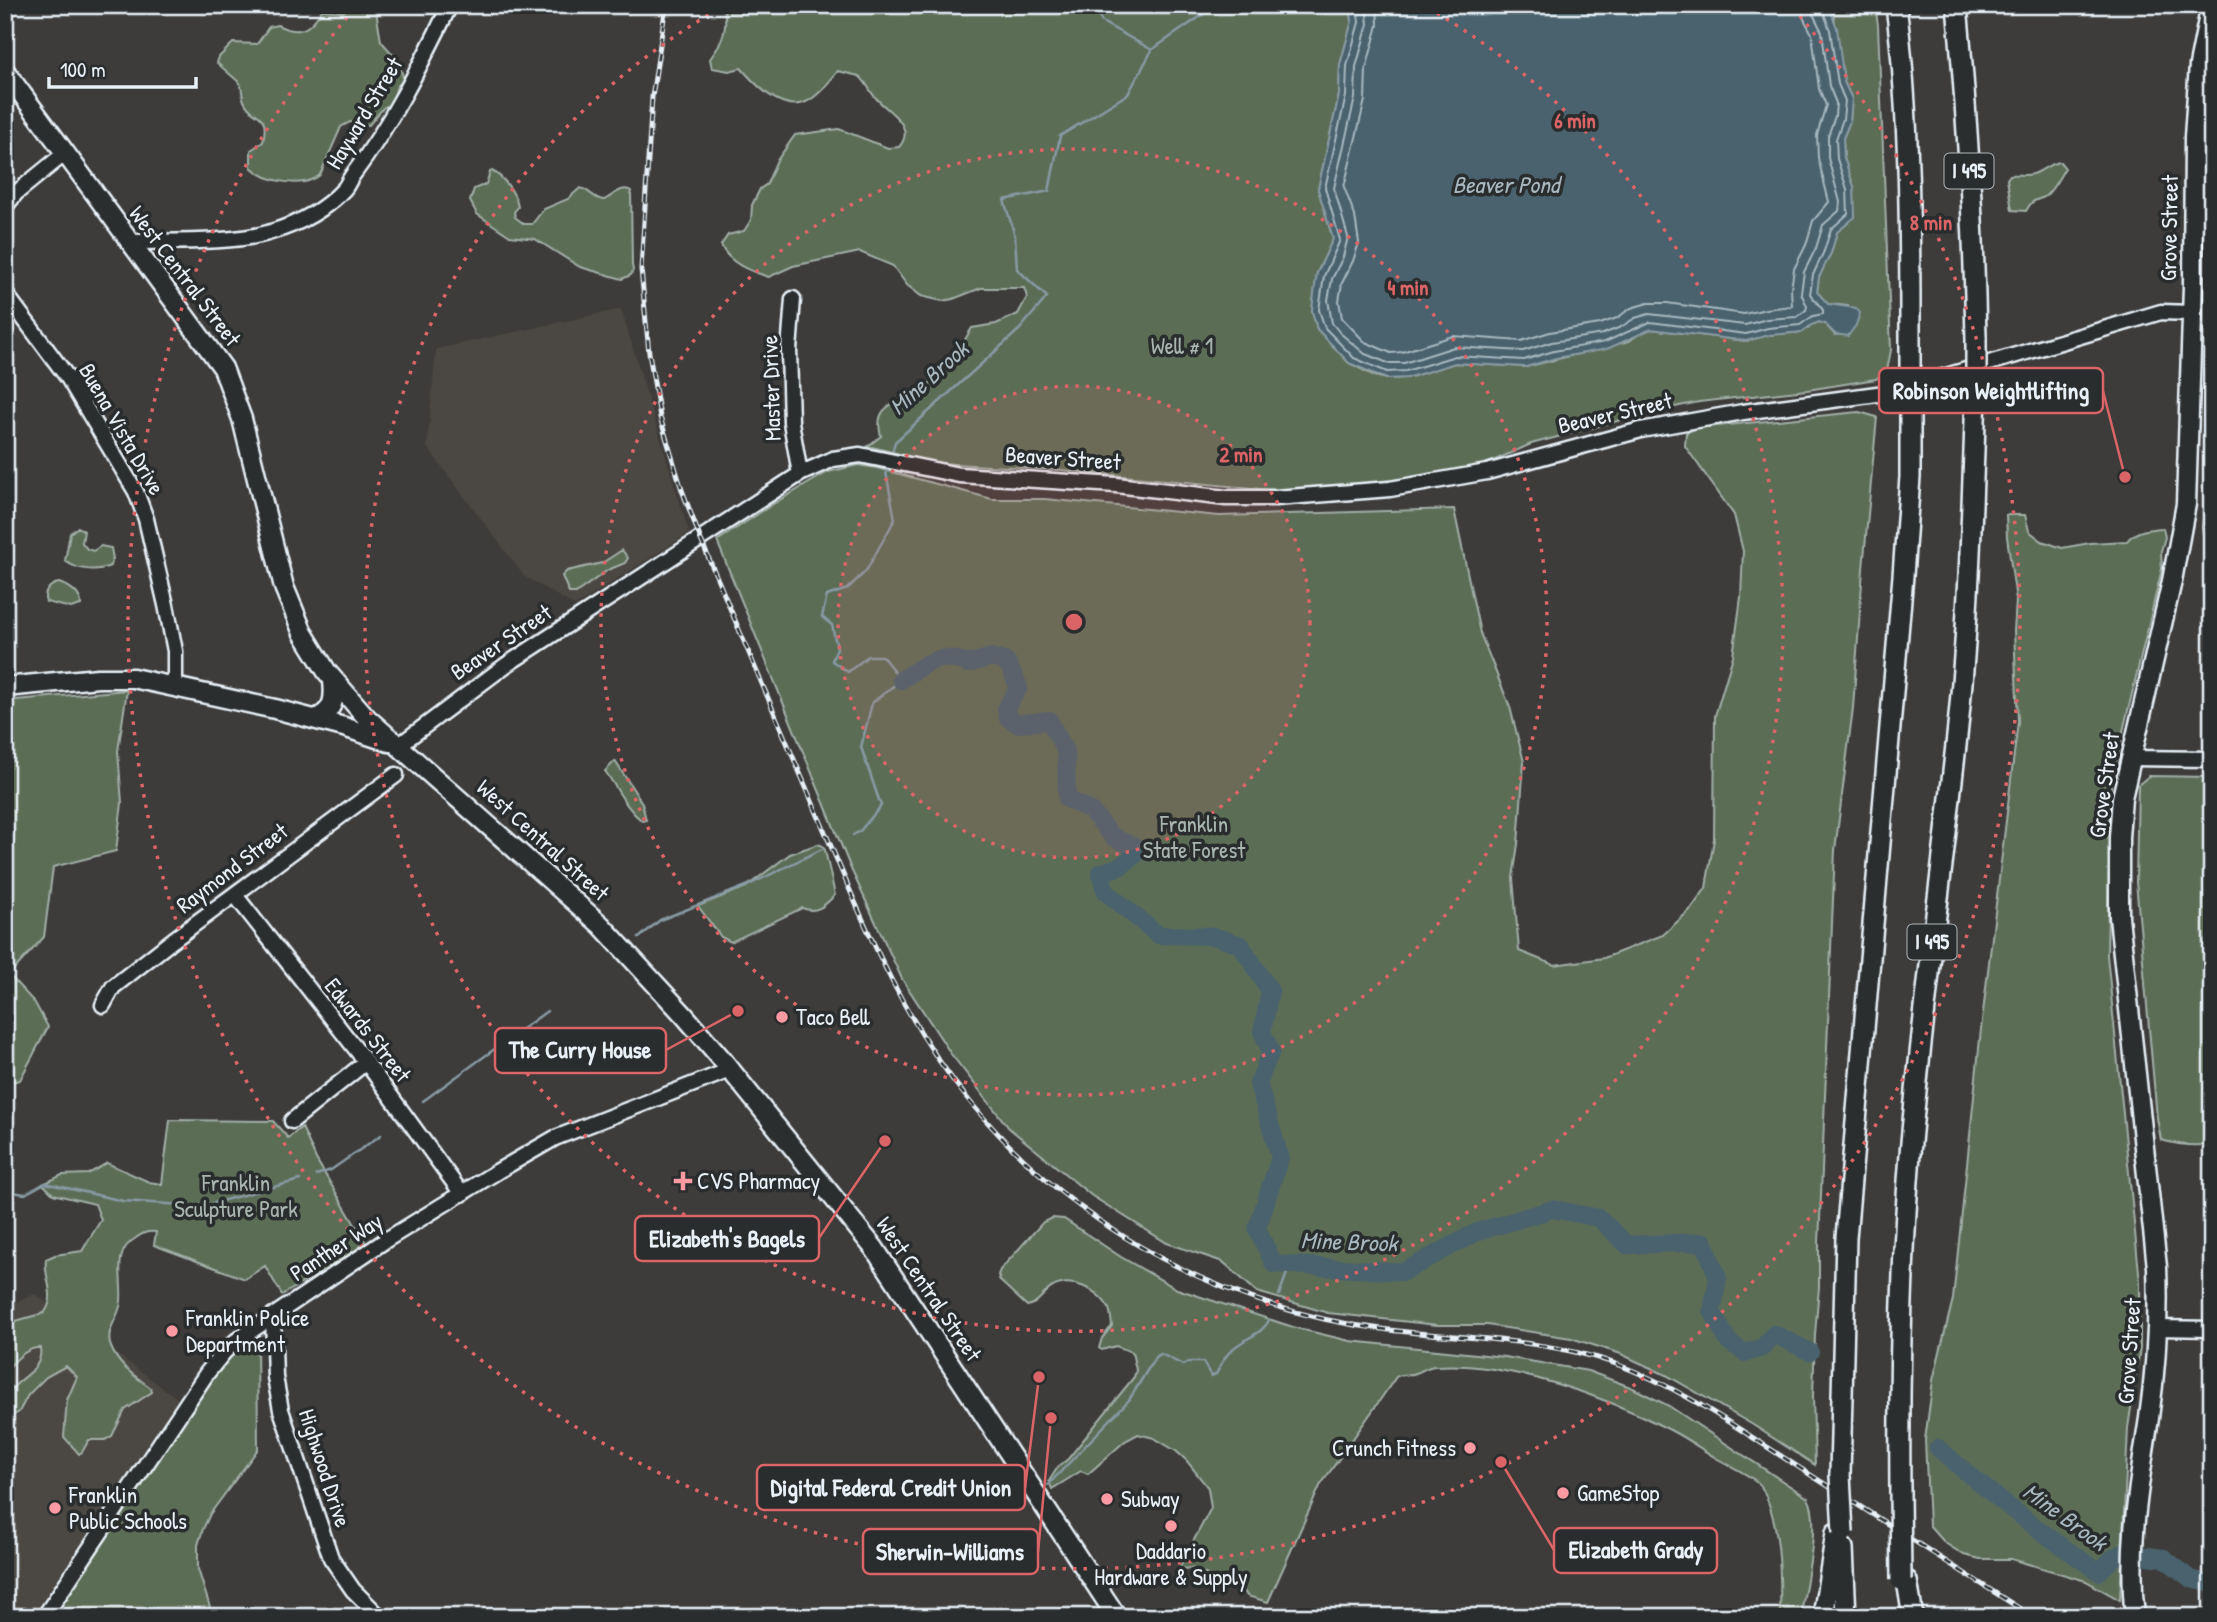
<svg xmlns="http://www.w3.org/2000/svg" width="2217" height="1622" font-family="'Patrick Hand',sans-serif">
	<style>
		.built { fill: #4c4642 }
		.green { fill: #5c6d57; stroke: #a2afa8; stroke-width: 2 }
		.water { fill: #48626d; stroke: #889ba5; stroke-width: 2 }
		.lines { fill: none; stroke-linecap: round; stroke-linejoin: round }
		.shore { stroke: #a8b8c0; stroke-width: 2 }
		.stream { stroke: #889ba5; stroke-width: 2.5 }
		.river { stroke: #48626d; stroke-width: 18 }
		.minor-casing { stroke: #e8f1f8; stroke-width: 19 }
		.major-casing { stroke: #e8f1f8; stroke-width: 23 }
		.highway-casing { stroke: #e8f1f8; stroke-width: 24 }
		.minor { stroke: #2a2d2e; stroke-width: 14 }
		.major { stroke: #2a2d2e; stroke-width: 18 }
		.highway { stroke: #2a2d2e; stroke-width: 19 }
		.rail-casing { stroke: #e8f1f8; stroke-width: 5 }
		.rail { stroke: #2a2d2e; stroke-width: 2.5; stroke-dasharray: 8; stroke-linecap: butt }
		.highway-bridge-casing { stroke: #e8f1f8; stroke-width: 24; stroke-linecap: butt }
		.highway-bridge { stroke: #2a2d2e; stroke-width: 19 }
		.ring { fill: none; stroke: #db6466; stroke-width: 3.5; stroke-dasharray: 3.5 7 }
		.poi-dot { fill: #ff9aa2; stroke: #2a2d2e; stroke-width: 2.5 }
		.labels { text-anchor: middle; stroke-width: 7; stroke-linejoin: round; paint-order: stroke }
		.shield { fill: #2a2d2e; stroke: #afb6bb; stroke-width: 2 }
		.shield-label { font-size: 21px; font-weight: bold; fill: #e8f1f8 }
		.street-label { font-size: 23px; fill: #e8f1f8; stroke: #2a2d2e }
		.park-label { font-size: 23px; fill: #a9b6b0; stroke: #2a2d2e }
		.poi-label { font-size: 23px; fill: #e8f1f8; stroke: #2a2d2e; text-anchor: start }
		.water-label { font-size: 24px; font-style: italic; fill: #a8b8c0; stroke: #2a2d2e }
		.centre { fill: #db6466; stroke: #2a2d2e; stroke-width: 3.5 }
		.ring-label { font-size: 21px; text-anchor: middle; font-weight: bold; fill: #db6466; stroke: #2a2d2e; stroke-width: 7; stroke-linejoin: round; paint-order: stroke }
		.leader { fill: none; stroke: #db6466; stroke-width: 2.5 }
		.callout-dot { fill: #db6466; stroke: #2a2d2e; stroke-width: 2.5 }
		.callout { fill: #2a2d2e; stroke: #db6466; stroke-width: 2.5 }
		.callout-label { font-size: 24px; text-anchor: middle; font-weight: bold; fill: #e8f1f8 }
	</style>
	<rect width="100%" height="100%" fill="#3e3c3a"/>
	<filter id="ink" filterUnits="userSpaceOnUse"><feTurbulence type="fractalNoise" baseFrequency=".0143" numOctaves="2"/><feDisplacementMap in="SourceGraphic" scale="14" xChannelSelector="R" yChannelSelector="G"/><feConvolveMatrix kernelMatrix="1 2 1 2 8 2 1 2 1" color-interpolation-filters="sRGB"/></filter>
	<g filter="url(#ink)">
		<path class="built" d="M621 309 689 533 575 606 524 576 427 447 436 349Z
			M35 1294 178 1399 32 1617H5V1306Z"/>
		<path class="green" d="M353 5H375L381 41 398 60 404 80 397 86 392 103 383 108 369 125 350 122 341 127 320 175C303 189 266 182 251 167V150L263 142C270 109 253 121 244 101 242 96 242 88 240 83L217 63 219 57 233 43 257 44 269 27 277 25C300 36 309 30 322 10L343 12Z
			M723 5H1350L1352 21 1340 65 1339 95 1318 189 1333 239 1317 273 1312 311 1317 329 1349 363 1375 376 1387 379 1407 378 1455 363 1526 367 1629 341 1642 332 1651 329 1746 341 1769 335 1803 332 1811 325 1819 322 1825 324 1835 335 1849 333 1848 306 1828 304 1817 292 1819 277 1831 253 1837 232 1848 223 1854 187 1844 158 1843 138 1850 121 1852 99 1844 82 1834 17 1828 5H1875L1878 25 1891 350 1887 371 1876 379 1807 390 1699 402 1655 411 1531 444 1475 469 1325 489 1270 490 1061 470 954 464 931 462 868 446 881 436C873 407 893 404 913 393 924 387 937 379 945 371 958 359 962 342 972 328L996 324 1018 314 1027 297 1024 288H981L953 299 942 301 921 296 907 285 893 266 860 252 793 266 769 277C750 271 729 264 721 245L728 235 744 231 751 220 752 205 760 189 767 184 776 162 795 135 839 129 888 148 899 147C917 126 888 112 876 98 869 91 867 82 859 76L838 71C829 82 819 96 806 102 781 113 755 84 741 68L729 71 712 68 710 59C723 41 729 27 723 5Z
			M2060 162 2065 168C2060 176 2052 192 2044 197 2033 202 2033 199 2026 211L2012 210 2007 179 2010 175C2018 174 2025 176 2033 174 2043 171 2049 163 2060 162Z
			M492 171C504 177 516 194 518 207L514 212 515 217 524 224H532L544 209 568 199 580 188C590 190 593 199 604 200 613 196 622 185 631 191L632 265 633 270 631 275 622 279 580 267 535 239 510 236 477 214 470 201 474 189 486 184 490 172Z
			M2212 247V564L2209 563 2202 528 2209 462Z
			M1859 412 1877 417 1863 569 1853 708 1835 850 1819 1244V1287L1815 1335 1813 1397 1815 1465 1753 1425 1668 1376 1621 1354 1571 1338 1487 1325H1437L1328 1313 1257 1292 1223 1262 1167 1243 1092 1196 1009 1128 951 1054 902 979 851 869 717 541 773 504 828 472 858 465 877 468 992 499H1045L1219 516 1454 509 1480 633 1510 707 1524 762 1518 844 1513 878 1519 951 1554 965 1604 958 1663 935 1691 909 1706 888 1714 839 1715 716 1733 656 1741 597 1743 551 1734 515 1685 446 1686 433 1696 428Z
			M2006 515H2025L2029 531 2042 541 2062 548 2090 543 2127 541C2135 530 2150 529 2163 528L2165 537 2161 551 2162 569 2111 781 2107 955 2140 1282V1348L2128 1428 2120 1600 2086 1581 2011 1559H1980L1964 1555 1945 1543 1929 1525 1925 1440 1933 1380 1953 1299 1981 1029 2018 721 2014 631 2016 600 2007 537Z
			M78 527 84 531 82 543 87 549 93 551 101 546 111 548 113 559 110 566C96 572 77 570 65 561L70 533Z
			M622 550 628 558 625 563 608 570 576 593H569L562 576 567 571 602 563Z
			M59 583C69 586 81 593 81 605L71 608 46 602C42 593 50 584 59 583Z
			M127 690 118 751 122 803 116 851 53 867 44 937 9 975 35 1003 48 1027 20 1080 5 1084V701Z
			M615 761 642 803 646 820 642 821C625 807 618 789 605 771Z
			M2149 776 2212 777V1144C2194 1147 2178 1145 2161 1140L2157 1118 2136 882 2138 785Z
			M818 844 823 846 825 850 835 895C824 906 817 914 802 908L731 942 721 937 698 906 746 887 790 854Z
			M170 1120 273 1121 288 1138 302 1127 316 1159 367 1245 282 1295 265 1266 245 1279 154 1245 156 1232C147 1231 143 1233 136 1238 112 1252 123 1277 121 1301 120 1317 104 1330 111 1347 119 1367 135 1376 151 1388L152 1392 125 1410 112 1436 105 1440H89L82 1452 79 1454 64 1437 67 1400 77 1377 66 1366 46 1377 28 1395 19 1412 12 1416 5 1441C5 1429 2 1413 5 1401 11 1378 44 1375 40 1348 26 1347 15 1361 5 1371V1324L44 1313C58 1297 43 1277 46 1259L55 1255 82 1251 101 1220 95 1204 53 1194 43 1184 62 1175 88 1174 107 1163 149 1182 162 1184Z
			M1052 1218 1064 1219 1121 1257 1177 1289 1296 1328 1350 1341 1505 1357 1588 1371 1633 1388 1669 1406 1808 1498C1822 1522 1804 1587 1801 1617H1780C1781 1576 1781 1522 1761 1486 1755 1477 1726 1464 1716 1458 1701 1449 1686 1438 1670 1430 1607 1397 1507 1361 1436 1366 1427 1366 1423 1371 1416 1373 1409 1376 1403 1373 1396 1377L1320 1486 1268 1602 1247 1596 1244 1591 1191 1568 1183 1569 1180 1566 1211 1508 1208 1488 1186 1460 1176 1451 1154 1438 1138 1434 1125 1441 1088 1474 1081 1471 1052 1489 1049 1481 1058 1467 1068 1459 1134 1377 1136 1370 1132 1352 1116 1346 1102 1350 1099 1348 1102 1338 1112 1326C1111 1319 1111 1310 1107 1305 1096 1289 1071 1277 1053 1287 1043 1292 1038 1305 1027 1306L1000 1281 998 1275 1000 1270 1043 1222Z
			M257 1336 258 1449 210 1514 203 1529 198 1545V1569L213 1617H54L217 1371 232 1354Z"/>
		<path class="water" d="M1350 5H1828L1837 28 1844 82 1852 99 1850 121 1843 138 1844 158 1854 187 1855 217 1837 232 1831 253 1819 277 1817 292 1828 304 1856 308 1860 313 1856 325 1848 336 1835 334 1825 324 1819 322 1811 325 1803 332 1769 335 1746 341 1651 329 1607 349 1556 358 1526 367 1455 363 1407 378 1387 379 1349 363 1317 329 1312 311 1315 286 1317 273 1333 239 1318 189 1339 95 1340 65 1352 21Z"/>
		<g class="lines">
			<path class="shore" d="M1357 5 1359 22 1347 66 1346 96 1325 188 1340 240 1324 276 1319 310 1325 328 1354 358 1387 372 1406 371 1455 356 1524 360 1554 351 1605 342 1650 322 1746 334 1768 328 1800 325 1813 316 1823 314V310L1810 294 1813 275 1824 251 1831 229 1848 214 1847 189 1837 159 1836 139 1843 119 1845 101 1838 84 1830 30 1821 5
				M1366 5 1368 24 1356 67 1355 98 1334 188 1348 237 1343 257 1332 279 1328 300 1332 323 1340 333 1365 354 1388 363H1404L1454 347 1523 351 1552 342 1603 334 1621 327 1635 318 1649 314 1745 325 1767 319 1797 317 1806 310 1807 306 1801 293 1804 272 1816 248 1823 225 1839 211 1840 202 1828 158V136L1835 116 1836 103 1829 86 1822 32 1813 14V5
				M1377 5 1378 25 1366 69 1365 100 1344 187 1355 216 1359 243 1353 261 1342 283 1339 301 1342 318 1365 342 1391 353 1402 352 1453 336 1521 341 1550 332 1600 324 1617 318 1631 308 1648 303H1667L1744 314 1766 309 1792 306 1791 289 1794 269 1806 245 1813 221 1829 202 1818 158 1817 135 1826 105 1819 89 1812 34 1803 17 1802 5"/>
			<path class="stream" d="M1153 49 1217 5
				M891 456 895 442 1020 329 1047 297 1017 269 1015 236 1004 200 1049 191 1060 136 1128 94 1152 50 1102 22 1093 5
				M853 835 860 831 881 806 861 747 872 703 901 680 882 656H868L848 672 832 661 837 648 832 625 822 617 827 596 847 589 866 571 895 519 886 472 888 466
				M639 938 660 920 749 885 822 849
				M423 1101 547 1011
				M316 1175 331 1170 381 1135
				M5 1191 25 1194 45 1183 123 1201 183 1205
				M189 1206H202L300 1180
				M1279 1295 1290 1265
				M1048 1485 1129 1400 1156 1356 1161 1354 1183 1365 1189 1362H1203L1211 1376 1216 1374C1220 1368 1222 1360 1227 1355 1238 1339 1261 1337 1269 1320
				M933 1617H934"/>
			<path class="river" d="M901 680C925 665 939 650 968 664L992 657 1007 662 1019 687 1006 708 1008 718 1018 724 1049 720 1066 752 1067 799 1090 810 1113 837 1141 850 1121 866 1100 873 1106 892 1158 935 1213 936 1241 945 1270 991 1262 1032 1271 1051 1258 1084 1280 1157 1257 1229 1274 1264 1403 1272 1477 1232 1553 1209 1599 1218 1627 1245 1704 1242 1718 1278 1712 1311 1728 1341 1745 1353 1762 1348 1774 1334 1810 1352
				M1938 1448C1989 1493 2042 1534 2099 1572L2113 1558 2123 1553 2164 1558 2191 1579 2212 1584"/>
			<g class="minor-casing">
				<path id="minor" d="M5 207 16 193 64 154
					M128 242C168 241 234 244 271 232 298 224 324 211 344 189 347 186 349 180 352 176 392 123 421 64 450 5
					M5 293 68 378 136 492 146 519 166 605 175 651V686
					M793 299 789 350 791 422 800 474
					M398 746 506 665 800 474 833 459 860 455 959 475 1116 485 1226 498H1276L1390 489 1487 472 1641 430 1743 412 1892 392 2161 312 2192 313
					M2130 758 2212 759
					M235 895 366 1062 462 1194
					M103 1005 113 987 173 940 396 775
					M292 1121 366 1062
					M273 1315 275 1377 281 1410 331 1558 353 1590 380 1617
					M2158 1328 2212 1329
					M44 1617 207 1373 224 1352 236 1341 386 1240 498 1171 555 1138 730 1070"/>
			</g>
			<g class="major-casing">
				<path id="major" d="M5 71 223 368 242 419 284 587 303 633 327 672 367 718 601 925 684 1015 720 1057 874 1248 1117 1617
					M5 687 98 678H133L275 709 344 727 389 742
					M315 719C334 712 335 698 333 681
					M2135 1617C2127 1549 2139 1485 2149 1418 2156 1368 2159 1318 2157 1267L2119 917V837L2122 798 2172 581 2186 504 2193 286 2194 137 2199 65 2211 5"/>
			</g>
			<g class="highway-casing">
				<path id="highway" d="M1896 5C1911 126 1910 249 1910 371
					M1957 5C1967 116 1974 227 1976 338
					M1840 1475 1846 1238 1903 576 1910 477V416
					M1900 1492C1899 1379 1901 1267 1910 1154 1922 1014 1942 875 1957 736 1969 622 1972 507 1976 393
					M1843 1548 1846 1617
					M1907 1581 1913 1617
					M1823 1617 1836 1533"/>
			</g>
			<use href="#minor" class="minor"/>
			<use href="#major" class="major"/>
			<use href="#highway" class="highway"/>
			<g class="rail-casing">
				<path id="rail" d="M666 5 652 97 641 269 649 353 660 417 682 490 701 540C741 634 780 727 820 820 862 919 901 1019 971 1103 1075 1229 1227 1311 1389 1330 1465 1339 1544 1338 1616 1364 1680 1387 1736 1427 1792 1463 1872 1514 1953 1566 2033 1617"/>
			</g>
			<use href="#rail" class="rail"/>
			<g class="highway-bridge-casing">
				<path id="highway-bridge" d="M1976 393V338
					M1910 416V371
					M1840 1475 1843 1533
					M1900 1492 1901 1580"/>
			</g>
			<use href="#highway-bridge" class="highway-bridge"/>
		</g>
	</g>
	<circle cx="1074" cy="622" r="236" fill="#db6466" fill-opacity=".12"/>
	<g class="ring">
		<circle cx="1074" cy="622" r="236"/>
		<circle cx="1074" cy="622" r="473"/>
		<path d="M1428 8A709 709 0 1 1 720 8"/>
		<path d="M1793 8A946 946 0 1 1 355 8"/>
	</g>
	<g class="poi-dot">
		<circle cx="782" cy="1017" r="7"/>
		<path d="M679.5 1170.5h7v7h7v7h-7v7h-7v-7h-7v-7h7z"/>
		<circle cx="172" cy="1331" r="7"/>
		<circle cx="1470" cy="1448" r="7"/>
		<circle cx="1563" cy="1493" r="7"/>
		<circle cx="1107" cy="1499" r="7"/>
		<circle cx="55" cy="1508" r="7"/>
		<circle cx="1171" cy="1526" r="7"/>
	</g>
	<g class="labels">
		<g class="shield">
			<rect x="1944.5" y="153.5" width="49" height="35" rx="5"/>
			<rect x="1907.5" y="924.5" width="49" height="35" rx="5"/>
		</g>
		<g class="shield-label">
			<text x="1969" y="178">I 495</text>
			<text x="1932" y="949">I 495</text>
		</g>
		<g class="street-label">
			<text transform="translate(364 113) rotate(-59)" y="8">Hayward Street</text>
			<text transform="translate(2169 228) rotate(-89)" y="8">Grove Street</text>
			<text transform="translate(185 276) rotate(53)" y="8">West Central Street</text>
			<text transform="translate(771 388) rotate(-92)" y="8">Master Drive</text>
			<text transform="translate(1615 413) rotate(-13)" y="8">Beaver Street</text>
			<text transform="translate(122 429) rotate(60)" y="8">Buena Vista Drive</text>
			<text transform="translate(1063 458) rotate(4)" y="8">Beaver Street</text>
			<text transform="translate(501 642) rotate(-34)" y="8">Beaver Street</text>
			<text transform="translate(2104 785) rotate(-82)" y="8">Grove Street</text>
			<text transform="translate(543 840) rotate(42)" y="8">West Central Street</text>
			<text transform="translate(232 868) rotate(-37)" y="8">Raymond Street</text>
			<text transform="translate(368 1030) rotate(52)" y="8">Edwards Street</text>
			<text transform="translate(336 1247) rotate(-33)" y="8">Panther Way</text>
			<text transform="translate(929 1289) rotate(56)" y="8">West Central Street</text>
			<text transform="translate(2129 1351) rotate(-86)" y="8">Grove Street</text>
			<text transform="translate(325 1468) rotate(72)" y="8">Highwood Drive</text>
		</g>
		<g class="park-label">
			<text x="1182" y="354">Well # 1</text>
			<text x="1194" y="832">Franklin<tspan x="1194" dy="26">State Forest</tspan></text>
			<text x="236" y="1191">Franklin<tspan x="236" dy="26">Sculpture Park</tspan></text>
		</g>
		<g class="poi-label">
			<text x="796" y="1025">Taco Bell</text>
			<text x="697" y="1189">CVS Pharmacy</text>
			<text x="186" y="1326">Franklin Police<tspan x="186" dy="26">Department</tspan></text>
			<text x="1456" y="1456" text-anchor="end">Crunch Fitness</text>
			<text x="1577" y="1501">GameStop</text>
			<text x="69" y="1503">Franklin<tspan x="69" dy="26">Public Schools</tspan></text>
			<text x="1121" y="1507">Subway</text>
			<text x="1171" y="1559" text-anchor="middle">Daddario<tspan x="1171" dy="26">Hardware &amp; Supply</tspan></text>
		</g>
		<g class="water-label">
			<text x="1506" y="193">Beaver Pond</text>
			<text transform="translate(929 378) rotate(-42)" y="8">Mine Brook</text>
			<text transform="translate(1349 1242) rotate(2)" y="8">Mine Brook</text>
			<text transform="translate(2065 1517) rotate(36)" y="8">Mine Brook</text>
		</g>
	</g>
	<circle cx="1074" cy="622" r="10" class="centre"/>
	<g class="ring-label">
		<text x="1575" y="128">6 min</text>
		<text x="1931" y="230">8 min</text>
		<text x="1408" y="295">4 min</text>
		<text x="1241" y="462">2 min</text>
	</g>
	<path class="leader" d="M2125 477L2103 391M738 1011L666 1050M885 1141L819 1238M1039 1377L1025 1488M1501 1462L1554 1550M1051 1418L1038 1552"/>
	<g class="callout-dot">
		<circle cx="2125" cy="477" r="7"/>
		<circle cx="738" cy="1011" r="7"/>
		<circle cx="885" cy="1141" r="7"/>
		<circle cx="1039" cy="1377" r="7"/>
		<circle cx="1501" cy="1462" r="7"/>
		<circle cx="1051" cy="1418" r="7"/>
	</g>
	<g class="callout">
		<rect x="1879" y="368" width="224" height="45" rx="7"/>
		<rect x="495" y="1028" width="171" height="45" rx="7"/>
		<rect x="635" y="1216" width="184" height="45" rx="7"/>
		<rect x="757" y="1465" width="268" height="45" rx="7"/>
		<rect x="1554" y="1528" width="163" height="45" rx="7"/>
		<rect x="863" y="1529" width="175" height="45" rx="7"/>
	</g>
	<g class="callout-label">
		<text x="1991" y="399">Robinson Weightlifting</text>
		<text x="580" y="1058">The Curry House</text>
		<text x="727" y="1247">Elizabeth's Bagels</text>
		<text x="891" y="1496">Digital Federal Credit Union</text>
		<text x="1636" y="1558">Elizabeth Grady</text>
		<text x="950" y="1560">Sherwin-Williams</text>
	</g>
	<rect width="2217" height="1622" fill="none" stroke="#2a2d2e" stroke-width="28"/>
	<rect x="14" y="14" width="2189" height="1594" fill="none" stroke="#e8f1f8" stroke-width="2.5" filter="url(#ink)"/>
	<path d="M49 77v10h147v-10" fill="none" stroke="#e8f1f8" stroke-width="3.5"/>
	<text x="60" y="77" font-size="21" fill="#e8f1f8" stroke="#2a2d2e" stroke-width="5" paint-order="stroke">100 m</text>
</svg>
